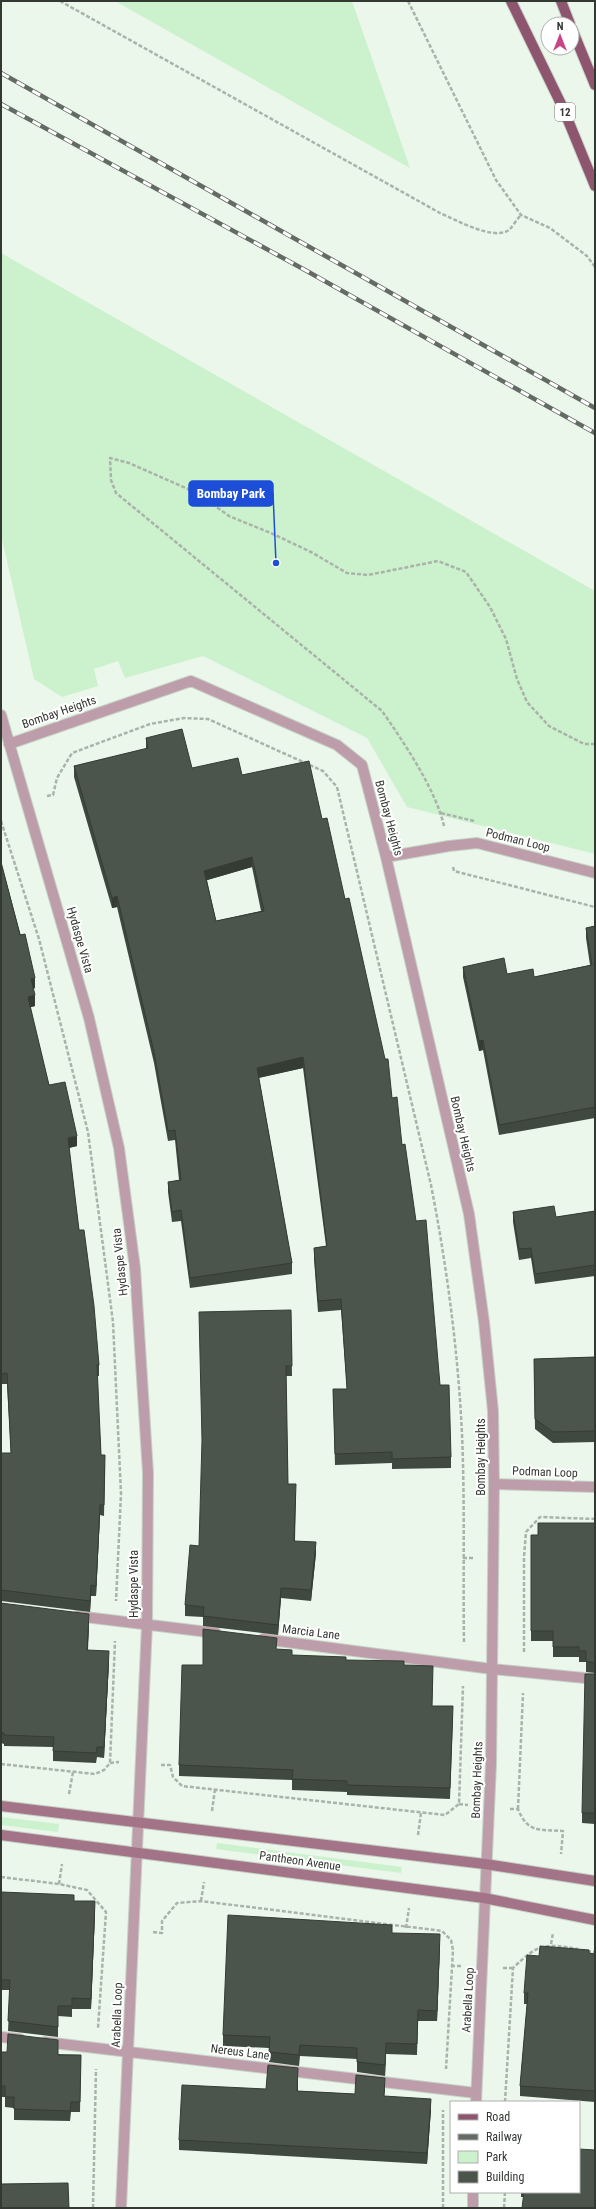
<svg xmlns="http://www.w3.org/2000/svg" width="596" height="2209" font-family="'Roboto Condensed',sans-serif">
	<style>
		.green { fill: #ccf1cd }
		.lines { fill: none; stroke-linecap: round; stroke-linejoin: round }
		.minor-casing { stroke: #c6d1c6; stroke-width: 12 }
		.secondary-casing { stroke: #c6d1c6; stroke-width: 12 }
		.primary-casing { stroke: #c6d1c6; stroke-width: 12 }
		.path { stroke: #a9b3a9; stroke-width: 2.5; stroke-dasharray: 4 2; stroke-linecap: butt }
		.minor { stroke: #be9daa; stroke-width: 10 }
		.secondary { stroke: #a37487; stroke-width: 10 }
		.primary { stroke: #8e566e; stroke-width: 10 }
		.rail-casing { stroke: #646b64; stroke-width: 4.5 }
		.rail { stroke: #fff; stroke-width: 3; stroke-dasharray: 9; stroke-linecap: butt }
		.wall { fill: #404940; fill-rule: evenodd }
		.shaded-wall { fill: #343c34 }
		.building { fill: #4b554b; stroke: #343c34; fill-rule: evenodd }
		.labels { text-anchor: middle; stroke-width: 4; stroke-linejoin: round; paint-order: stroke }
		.shield { fill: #fff; stroke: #707470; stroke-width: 1 }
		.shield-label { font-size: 11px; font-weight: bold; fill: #333833 }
		.street-label { font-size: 12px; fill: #333833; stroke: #fff }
		.leader { fill: none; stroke: #1d4ed8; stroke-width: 1.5 }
		.callout-dot { fill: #1d4ed8; stroke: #fff; stroke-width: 1.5 }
		.callout { fill: #1d4ed8; stroke: #1d4ed8; stroke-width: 1.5 }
		.callout-label { font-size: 13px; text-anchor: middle; font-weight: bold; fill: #fff }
	</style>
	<rect width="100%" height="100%" fill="#ebf7eb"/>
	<path class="green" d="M115 1H352L410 168Z
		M1 253 595 591V854L407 807 367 738 203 656 125 678 118 661 94 669 98 686 62 697 34 679 1 535Z
		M1 1817 59 1824 58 1832 1 1825Z
		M217 1843 402 1867 401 1873 216 1849Z"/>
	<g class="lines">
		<g class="minor-casing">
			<path id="minor" d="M1 715 89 1018 119 1148 135 1268 148 1473 147 1624 121 2208
				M9 744 191 681 337 745 362 765 386 857 469 1214 484 1322 493 1411 494 1484 491 1764 476 2102
				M386 857 449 846 477 843 595 873
				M494 1484 595 1487
				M77 1616 216 1633
				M263 1639 492 1669 595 1679
				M1 2037 20 2039
				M45 2042 476 2093
				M473 2208V2192"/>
		</g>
		<g class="secondary-casing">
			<path id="secondary" d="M1 1806 485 1864 595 1881
				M1 1835 484 1898 595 1920"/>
		</g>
		<g class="primary-casing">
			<path id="primary" d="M511 1 563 108 595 186
				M561 1 570 24
				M572 29 595 85"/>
		</g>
		<path class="path" d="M60 1 440 213C456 220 494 241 509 230 513 226 517 219 521 215
			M408 1 496 180 521 215 550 228 587 256 595 267
			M47 796 53 795 57 778 72 753 150 724 184 718 208 719 323 771 337 787 431 1185C447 1267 458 1351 462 1434 465 1504 463 1574 464 1643
			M441 813 474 821
			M1 821 39 939 88 1132 113 1322 121 1494 116 1601
			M444 826C436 790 403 741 382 711L116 493 111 480 110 458 129 463 197 493 229 516 273 534 311 552 347 573 368 575 438 561 466 572 490 607 506 639 517 679 527 702 549 726 584 744H595
			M453 867 454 871 595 907
			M463 1558H473
			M524 1652V1557L526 1532 540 1517 595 1519
			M110 1763 119 1762
			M1 1764 95 1774 104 1770 110 1763 115 1641
			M161 1765H170L173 1777 182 1786 445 1815 459 1804 463 1686
			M69 1794 73 1772
			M459 1804 468 1805
			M510 1809H518C528 1834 540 1829 563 1831L561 1854
			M518 1809 523 1693
			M212 1811 215 1789
			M418 1835 421 1813
			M1 1877 59 1884 87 1890 106 1912 98 2028
			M59 1884 62 1864
			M201 1901 204 1882
			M406 1928 409 1908
			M153 1932 162 1933V1921L177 1903 201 1901 442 1931 451 1940 453 1950 446 2069
			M551 1944 553 1933
			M587 1951 595 1952
			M451 1966H461
			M503 1968H513
			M505 2102 513 1968C538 1944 544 1943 578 1949
			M93 2208 96 2069
			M443 2208V2110
			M504 2208 505 2192"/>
		<use href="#minor" class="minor"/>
		<use href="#secondary" class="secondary"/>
		<use href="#primary" class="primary"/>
		<g class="rail-casing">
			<path id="rail" d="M1 73 595 408
				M1 104 305 270 595 433"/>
		</g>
		<use href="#rail" class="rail"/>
	</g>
	<path class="wall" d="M146 738 192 768 242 775 322 819 345 899 392 1098 402 1145 451 1457V1468L392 1469V1463L335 1465 333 1389H347L341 1310 318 1312 314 1259V1248L326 1246 303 1068 259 1078 292 1263V1274L190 1288 181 1221 172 1222 168 1192V1182L179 1180 175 1140 168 1141 154 1063 117 907 112 908 74 777V766L146 749ZM252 867 261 911 216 921 207 880Z
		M1 862 35 988 33 989 35 1006 30 1007 49 1085 77 1146 69 1148 79 1230 99 1365V1376H97L101 1455 105 1466 104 1516 100 1515 96 1596H91L90 1612 1 1601V1453H11L7 1384H1Z
		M595 926V1118L499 1135 483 1050 479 1051 463 977V967L507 974 534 977 590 965 586 938V928Z
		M595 1211V1276L535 1284 531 1258 519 1260 513 1222V1212L556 1217Z
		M291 1310 292 1376H286L288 1484 296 1494 295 1541 316 1553 311 1601 281 1598 278 1635 203 1626V1617L185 1616V1605L199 1546Z
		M595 1357V1442L553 1443 535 1429 534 1359Z
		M595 1523V1673L586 1672V1662H579V1657H553V1641H531V1535H538Z
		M1 1603 89 1625 88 1650 109 1661 104 1758 97 1757 96 1763 53 1761V1747L4 1746V1744L1 1743Z
		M277 1649 292 1655 404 1665 433 1677 432 1706 453 1716 450 1799 347 1795V1792L292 1790V1780L179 1776V1765L203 1665Z
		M595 1674V1824L582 1823V1813Z
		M1 1892 74 1901 95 1912 91 2009H72V2017L58 2016V2037L8 2031 10 1990H1Z
		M392 1933 440 1945 437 2021H418L417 2055 386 2054 385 2076 357 2072V2059L300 2056 299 2066 269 2062V2048L223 2046V2035Z
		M589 1953 595 1954V2102L520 2096V2086L527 2004H524V1993L539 1956Z
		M1 2052 81 2055 80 2112H71L70 2121 14 2120V2108L5 2107V2097H1Z
		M298 2079V2091L355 2094 385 2089 384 2096 431 2109 427 2164 179 2150V2140L266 2089Z
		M521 2192H579L523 2197H521Z"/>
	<path class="shaded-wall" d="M252 857V867L204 881V871Z
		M117 896V907L112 908V898Z
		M35 978V988L31 989V979Z
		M35 995V1006L28 1008V997Z
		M483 1040V1050L479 1051V1041Z
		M303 1057V1068L257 1078V1068Z
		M77 1136V1146L68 1148V1138Z
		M100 1505V1515L96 1596V1586Z
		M316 1542V1553L311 1601V1590Z
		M91 1585V1596L90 1612V1601Z
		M281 1588V1598L278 1635V1625Z
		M1 1590H2V1601H1Z
		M89 1614V1625L87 1660V1650Z
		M109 1651V1661L104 1758V1747Z
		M95 1901V1912L91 2009V1999Z
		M440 1934V1945L437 2021V2011Z
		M386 2043V2054L385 2076V2065Z
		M431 2099V2109L427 2164V2153Z"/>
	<path class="building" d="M182 729 192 768 238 758 242 775 309 761 322 819 327 818 345 899 349 898 385 1059H388L392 1098 397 1097 402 1145 405 1144 416 1221 426 1220 440 1385H449L451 1457 392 1459V1452L335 1454 333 1389H347L341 1299 318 1301 314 1248 327 1246 303 1057 257 1068 292 1263 190 1278 181 1210 172 1212 168 1182 181 1180 175 1130 168 1131 154 1052 117 896 112 898 74 766 148 748 146 738ZM252 857 264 911 216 921 204 871Z
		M1 862 20 935 25 934 35 978 31 979 35 995 28 997 49 1085 65 1082 77 1136 68 1138 79 1230H84L94 1306 99 1365H97L101 1455H105L104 1505H100L96 1586 91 1585 90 1601 1 1590V1453H11L7 1373 1 1374Z
		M595 926V1107L499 1125 483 1040 479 1041 463 967 504 958 507 974 533 969 534 977 592 965 586 928Z
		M554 1206 556 1217 595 1211V1265L535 1274 531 1248 519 1249 513 1212Z
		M291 1310 292 1366H286L288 1484H296L294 1541 316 1542 311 1590 281 1588 278 1625 203 1616 204 1607 185 1605 190 1545 199 1546 202 1440 199 1312Z
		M595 1357V1431L553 1432 535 1419 534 1359Z
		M538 1523H595V1663L586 1661V1651H579V1647H553V1631H531V1535H538Z
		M1 1603 89 1614 87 1650 109 1651 104 1747H97L96 1753 53 1751 54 1737 4 1735V1733H1Z
		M203 1629 277 1638 276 1649 292 1650V1655L346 1657V1660L404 1661V1665L433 1666 432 1706H453L450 1788 347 1785V1781L292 1779 293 1770 179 1765 182 1665H203Z
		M585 1674H595V1813H582Z
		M1 1892 74 1895V1901H95L91 1999 72 1998V2006H58V2027L8 2021 10 1980H1Z
		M228 1915 392 1925V1933L440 1934 437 2011 418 2010 417 2044 386 2043 385 2065 357 2062V2048L300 2045 299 2055 269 2052 270 2037 223 2035Z
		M540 1946 589 1950V1953L595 1954V2091L520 2086 528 1993H524L527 1955 539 1956Z
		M8 2034 58 2040V2055H81L80 2102H71L70 2111 14 2109V2097H5V2086H1V2052H7Z
		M268 2065 298 2068 297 2091 355 2094 356 2075 385 2078 384 2096 431 2099 427 2153 179 2140 182 2085 266 2089Z
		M579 2149 595 2150V2208H522L524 2192H579Z
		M68 2183 69 2208H1V2184Z"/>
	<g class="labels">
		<rect class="shield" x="555" y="103" width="20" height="18" rx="3"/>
		<g class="shield-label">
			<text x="565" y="116">12</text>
		</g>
		<g class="street-label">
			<text transform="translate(59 712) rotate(-19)" y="4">Bombay Heights</text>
			<text transform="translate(389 818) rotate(75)" y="4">Bombay Heights</text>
			<text transform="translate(518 840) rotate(14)" y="4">Podman Loop</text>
			<text transform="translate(80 940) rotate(74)" y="4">Hydaspe Vista</text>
			<text transform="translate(463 1134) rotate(77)" y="4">Bombay Heights</text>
			<text transform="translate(120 1262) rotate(-96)" y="4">Hydaspe Vista</text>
			<text transform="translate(481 1457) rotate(-90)" y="4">Bombay Heights</text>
			<text transform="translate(545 1472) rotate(2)" y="4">Podman Loop</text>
			<text transform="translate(134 1584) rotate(-90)" y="4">Hydaspe Vista</text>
			<text transform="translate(311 1632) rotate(7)" y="4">Marcia Lane</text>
			<text transform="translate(477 1780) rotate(-88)" y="4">Bombay Heights</text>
			<text transform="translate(300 1861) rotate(8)" y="4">Pantheon Avenue</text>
			<text transform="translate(468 2000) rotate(-87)" y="4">Arabella Loop</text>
			<text transform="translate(117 2015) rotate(-88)" y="4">Arabella Loop</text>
			<text transform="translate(240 2052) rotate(7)" y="4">Nereus Lane</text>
		</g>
	</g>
	<path class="leader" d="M276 563L273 493"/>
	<circle class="callout-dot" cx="276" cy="563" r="4"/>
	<rect class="callout" x="189" y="481" width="84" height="25" rx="4"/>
	<g class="callout-label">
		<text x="231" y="498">Bombay Park</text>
	</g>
	<rect width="596" height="2209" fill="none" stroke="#333833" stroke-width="4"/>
	<rect x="450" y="2101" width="130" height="92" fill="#ffffff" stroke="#adafad"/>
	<rect x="458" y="2114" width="20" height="6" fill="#8e566e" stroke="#adafad"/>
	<text x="486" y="2121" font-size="12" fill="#333833">Road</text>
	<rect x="458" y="2134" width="20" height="6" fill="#646b64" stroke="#adafad"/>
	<text x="486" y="2141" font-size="12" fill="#333833">Railway</text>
	<rect x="458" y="2151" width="20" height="12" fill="#ccf1cd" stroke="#adafad"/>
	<text x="486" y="2161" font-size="12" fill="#333833">Park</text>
	<rect x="458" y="2171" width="20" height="12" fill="#4b554b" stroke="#adafad"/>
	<text x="486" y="2181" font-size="12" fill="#333833">Building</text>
	<g transform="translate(560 36)"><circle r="19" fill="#ffffff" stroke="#adafad"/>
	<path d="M0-3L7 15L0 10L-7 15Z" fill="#c84487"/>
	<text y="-6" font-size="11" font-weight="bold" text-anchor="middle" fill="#333833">N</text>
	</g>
</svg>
